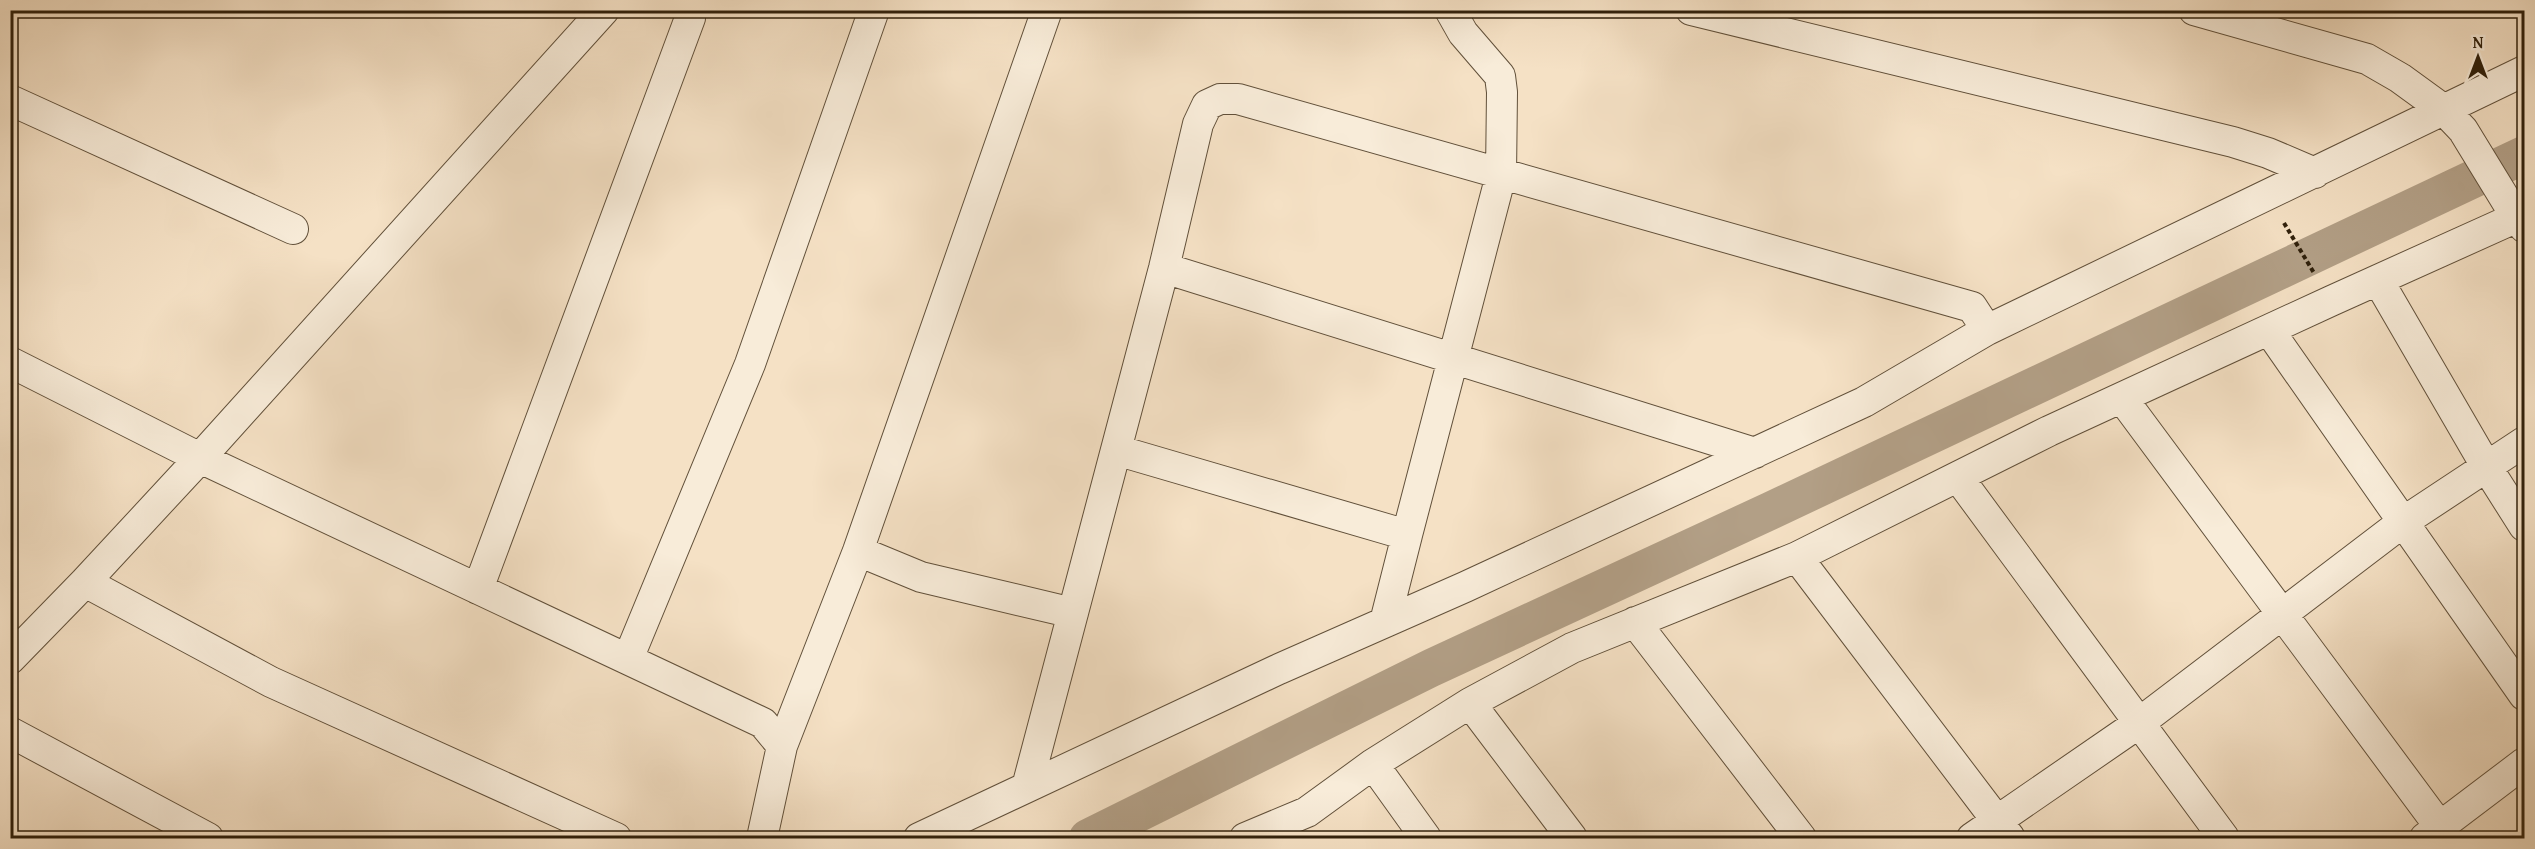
<svg xmlns="http://www.w3.org/2000/svg" width="2535" height="849" font-family="'Gentium Book Plus',serif">
	<style>
		.lines { fill: none; stroke-linecap: round; stroke-linejoin: round }
		.canal { stroke: #b29f86; stroke-width: 38 }
		.minor-casing { stroke: #61503a; stroke-width: 32 }
		.path { stroke: #30200b; stroke-width: 4; stroke-dasharray: 4.5 3; stroke-linecap: butt }
		.minor { stroke: #f8ecd9; stroke-width: 30 }
	</style>
	<rect width="100%" height="100%" fill="#f5e1c5"/>
	<filter id="stains"><feTurbulence type="fractalNoise" baseFrequency=".00333" numOctaves="4"/><feColorMatrix values="0 0 0 0 .2 0 0 0 0 .09 0 0 0 0 .02 0 0 0 .5 -.17"/></filter>
	<radialGradient id="worn" r=".72"><stop offset=".6" stop-color="#630" stop-opacity="0"/><stop offset="1" stop-color="#630" stop-opacity=".3"/></radialGradient>
	<g class="lines">
		<path class="canal" d="M1088 838 1431 668 1770 511 2524 155"/>
		<g class="minor-casing">
			<path id="minor" d="M1691 10 2233 142 2268 153 2315 173
				M2194 10 2367 59 2400 78 2444 110 2463 130 2507 202 2524 227
				M10 100 293 229
				M1164 268 1755 453
				M2378 280 2486 466 2524 526
				M2269 330 2524 695
				M10 362 200 458 763 723 782 746 762 838
				M2122 398 2440 827
				M1116 450 1407 535 1385 622
				M1958 477 2224 838
				M1407 535 1501 175 1502 92 1500 76 1463 33 1450 10
				M858 551 921 577 1073 613
				M1797 557 2010 838
				M85 582 271 682 616 838
				M478 589 690 18
				M1635 622 1801 838
				M10 659 85 582 200 458 604 10
				M628 659 750 364 874 10
				M1470 703 1572 838
				M10 732 208 838
				M782 746 858 551 1047 10
				M1373 764 1426 838
				M1027 787 1164 268 1198 124 1207 105 1220 99H1238L1972 307 1987 330
				M919 838 1279 669 1465 587 1864 402 1987 330 2524 71
				M1245 838 1307 812 1373 764 1470 703 1572 648 1797 557 2049 431 2331 301 2524 214
				M1972 838 2139 723 2403 522 2524 442
				M2425 838 2524 763"/>
		</g>
		<path class="path" d="M2284 223 2314 273"/>
		<use href="#minor" class="minor"/>
	</g>
	<rect width="2535" height="849" fill="none" stroke="#f5e1c5" stroke-width="36"/>
	<rect x="12" y="12" width="2511" height="825" fill="none" stroke="#30200b" stroke-width="3"/>
	<rect x="18" y="18" width="2499" height="813" fill="none" stroke="#30200b" stroke-width="1.5"/>
	<g transform="translate(2478 57)" stroke="#f8ecd9" stroke-width="4.5" paint-order="stroke">
	<path d="M0-4.5L10 22L0 15L-10 22Z" fill="#30200b"/>
	<text y="-9" font-size="16" font-weight="bold" text-anchor="middle" fill="#30200b">N</text>
	</g>
	<rect width="100%" height="100%" filter="url(#stains)"/>
	<rect width="100%" height="100%" fill="url(#worn)"/>
</svg>
